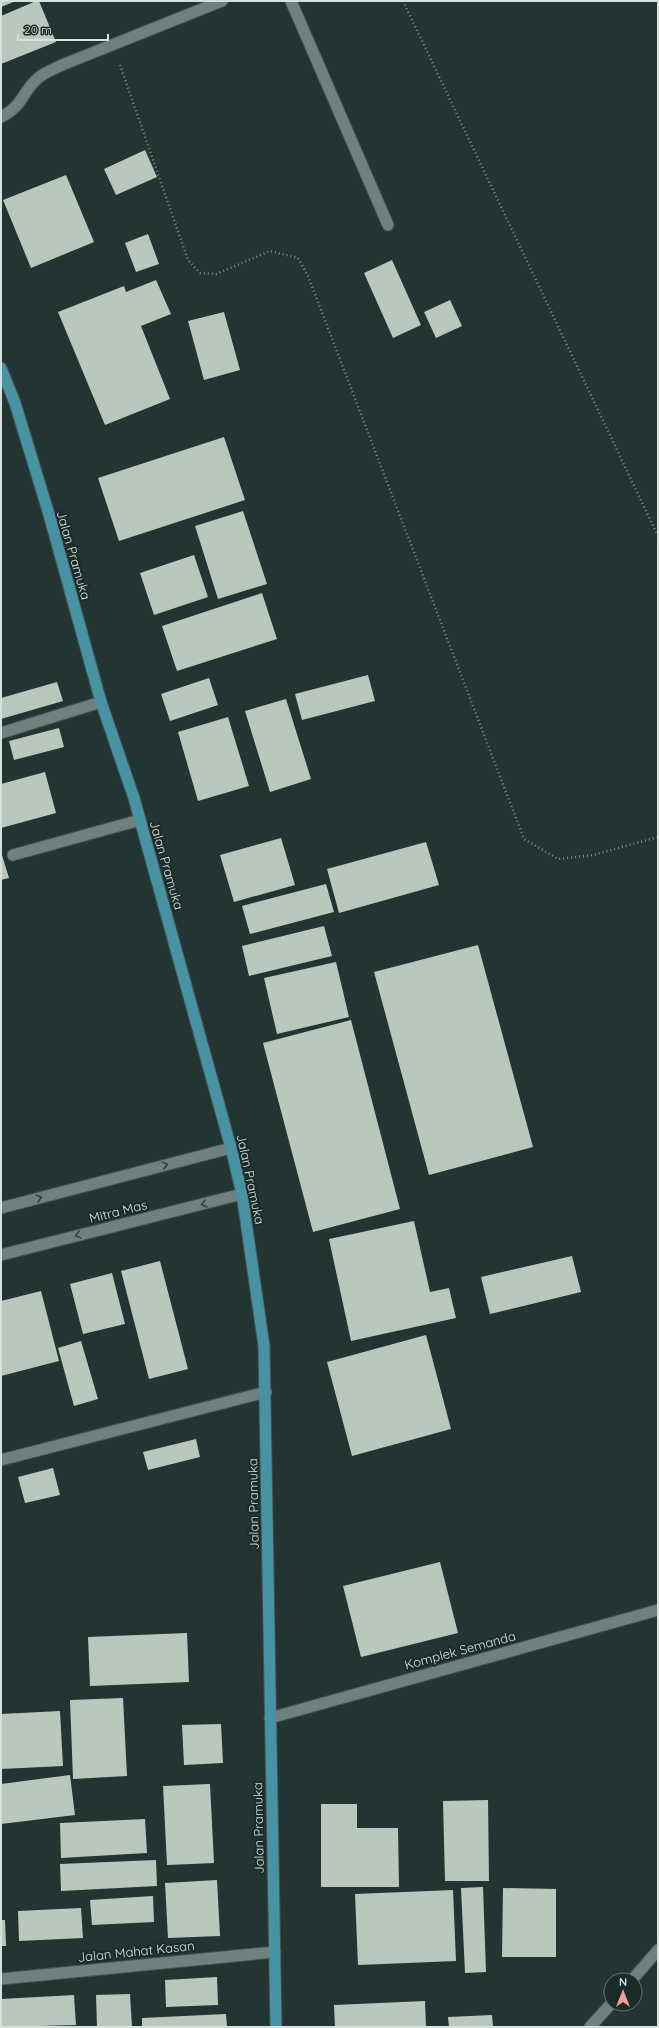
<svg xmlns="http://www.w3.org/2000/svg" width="659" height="2028" font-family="Quicksand,sans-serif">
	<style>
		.building { fill: #b9c8bd }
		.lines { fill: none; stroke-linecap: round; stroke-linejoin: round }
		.service-casing { stroke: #445351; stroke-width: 13 }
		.minor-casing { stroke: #445351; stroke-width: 13 }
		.primary-casing { stroke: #445351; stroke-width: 13 }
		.path { stroke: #7b8a88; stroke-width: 2.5; stroke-dasharray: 1 3; stroke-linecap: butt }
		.service { stroke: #6e817f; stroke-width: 11 }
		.minor { stroke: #6e817f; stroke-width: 11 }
		.primary { stroke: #4793a3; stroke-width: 11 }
		.oneway { stroke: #2f403e }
		.labels { text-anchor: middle; stroke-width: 4; stroke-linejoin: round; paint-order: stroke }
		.street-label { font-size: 13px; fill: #d6e1df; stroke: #1a2b29 }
	</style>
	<rect width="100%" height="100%" fill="#233533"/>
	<path class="building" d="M1 1H16L1 7Z
		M36 1H39L56 42 1 64V16Z
		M145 150 157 177 116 195 104 169Z
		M66 175 94 242 31 268 3 200Z
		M148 234 159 264 136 272 125 243Z
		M392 260 421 325 393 338 364 273Z
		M156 280 171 314 141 326 170 399 105 425 58 312 124 286 126 292Z
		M450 300 462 326 436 338 424 312Z
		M224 312 240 370 204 380 188 321Z
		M224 437 245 500 119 541 98 478Z
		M243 511 267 584 218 599 195 526Z
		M194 555 208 597 154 615 140 573Z
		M262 593 277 639 177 671 162 626Z
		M368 675 375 701 302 720 295 694Z
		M209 678 218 705 170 721 161 694Z
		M57 682 63 701 1 719V698Z
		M286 699 311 779 270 792 245 711Z
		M228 717 249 786 198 801 178 732Z
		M59 728 64 747 14 760 9 741Z
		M45 772 56 813 1 828V784Z
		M281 838 295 885 234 902 220 855Z
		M426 842 439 885 339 913 327 869Z
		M1 852 9 878 1 880Z
		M326 884 334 912 250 934 242 906Z
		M324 926 332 956 249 976 242 946Z
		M478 945 533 1147 429 1175 374 972Z
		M336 962 349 1017 277 1034 264 978Z
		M351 1020 400 1209 313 1232 263 1043Z
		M414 1221 430 1292 449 1288 456 1318 351 1341 329 1239Z
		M572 1256 581 1292 490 1314 481 1277Z
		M160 1261 188 1369 149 1379 121 1271Z
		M112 1273 125 1324 83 1334 70 1284Z
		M41 1291 59 1361 1 1376V1301Z
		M426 1335 451 1429 352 1456 327 1362Z
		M81 1341 98 1399 74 1406 58 1348Z
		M196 1439 200 1457 148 1470 143 1452Z
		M53 1468 60 1495 25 1503 18 1477Z
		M440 1562 458 1633 361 1657 343 1586Z
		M187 1633 189 1682 90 1686 88 1637Z
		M123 1698 127 1776 73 1779 70 1700Z
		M60 1711 63 1766 1 1769V1714Z
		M221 1724 223 1763 184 1765 182 1725Z
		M70 1775 75 1815 1 1824V1784Z
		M210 1784 214 1863 167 1865 163 1786Z
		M488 1800 489 1881H445L443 1801Z
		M321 1804H357V1828H398L399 1887H321Z
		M145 1819 147 1853 61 1858 60 1823Z
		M156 1860 157 1886 61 1891 60 1864Z
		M217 1880 220 1936 168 1938 165 1883Z
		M483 1887 486 1972 465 1973 461 1888Z
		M503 1888 556 1889V1957H502Z
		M453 1890 456 1961 358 1965 355 1894Z
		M153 1896 154 1922 92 1925 90 1900Z
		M81 1908 83 1938 19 1941 18 1911Z
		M1 1920H5L6 1946H1Z
		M217 1977 218 2005 166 2007 165 1980Z
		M130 1994 132 2027H97L96 1995Z
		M74 1995 76 2025 2 2027 1 1999Z
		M425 2001 426 2027H335L334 2005Z
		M226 2014 227 2027H142V2018Z
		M492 2015 493 2027H449L448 2017Z"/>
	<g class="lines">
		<g class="service-casing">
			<path id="service" d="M13 855 140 820"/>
		</g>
		<g class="minor-casing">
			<path id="minor" d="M291 1 388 225
				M1 117C23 106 21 94 37 79 43 73 54 69 62 65L222 1
				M1 733 101 702
				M1 1208 231 1148
				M1 1255 242 1194
				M1 1460 266 1392
				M270 1718 658 1610
				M1 1979 275 1952
				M632 1980 658 1950
				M590 2027 611 2004"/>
		</g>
		<g class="primary-casing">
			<path id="primary" d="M1 368 15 403 48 511 101 702 134 798 231 1148 242 1194 264 1346 276 2027"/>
		</g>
		<path class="path" d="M403 1 658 536
			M120 65 188 260 200 273 216 274 270 251 298 258 308 276 524 839 558 859 593 855 658 837"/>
		<use href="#service" class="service"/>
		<use href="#minor" class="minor"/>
		<use href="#primary" class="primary"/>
	</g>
	<defs><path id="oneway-chevron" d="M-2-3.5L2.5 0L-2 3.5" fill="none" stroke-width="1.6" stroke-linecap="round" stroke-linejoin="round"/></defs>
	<g class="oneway">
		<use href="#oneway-chevron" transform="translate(165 1165) rotate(-15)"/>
		<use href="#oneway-chevron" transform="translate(39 1198) rotate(-15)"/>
		<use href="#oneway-chevron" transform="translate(204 1204) rotate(166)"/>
		<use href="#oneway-chevron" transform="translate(78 1235) rotate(166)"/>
	</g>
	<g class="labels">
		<g class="street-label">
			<text transform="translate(74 555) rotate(74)" y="5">Jalan Pramuka</text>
			<text transform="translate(167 865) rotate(74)" y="5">Jalan Pramuka</text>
			<text transform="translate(251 1179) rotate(78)" y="5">Jalan Pramuka</text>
			<text transform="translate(118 1211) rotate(-14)" y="5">Mitra Mas</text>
			<text transform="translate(253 1504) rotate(-91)" y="5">Jalan Pramuka</text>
			<text transform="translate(460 1650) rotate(-15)" y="5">Komplek Semanda</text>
			<text transform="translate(258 1828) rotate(-91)" y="5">Jalan Pramuka</text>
			<text transform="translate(136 1951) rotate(-6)" y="5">Jalan Mahat Kasan</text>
		</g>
	</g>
	<rect width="659" height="2028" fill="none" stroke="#d6e1df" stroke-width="4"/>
	<g transform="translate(623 1992)"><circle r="19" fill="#1a2b29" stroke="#657472"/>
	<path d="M0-3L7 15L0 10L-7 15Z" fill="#f59c94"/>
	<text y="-6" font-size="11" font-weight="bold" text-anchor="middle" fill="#d6e1df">N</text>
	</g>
	<path d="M18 34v6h90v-6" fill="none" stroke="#d6e1df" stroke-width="2"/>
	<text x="24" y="34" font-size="12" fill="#d6e1df" stroke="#1a2b29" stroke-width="3" paint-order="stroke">20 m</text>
</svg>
